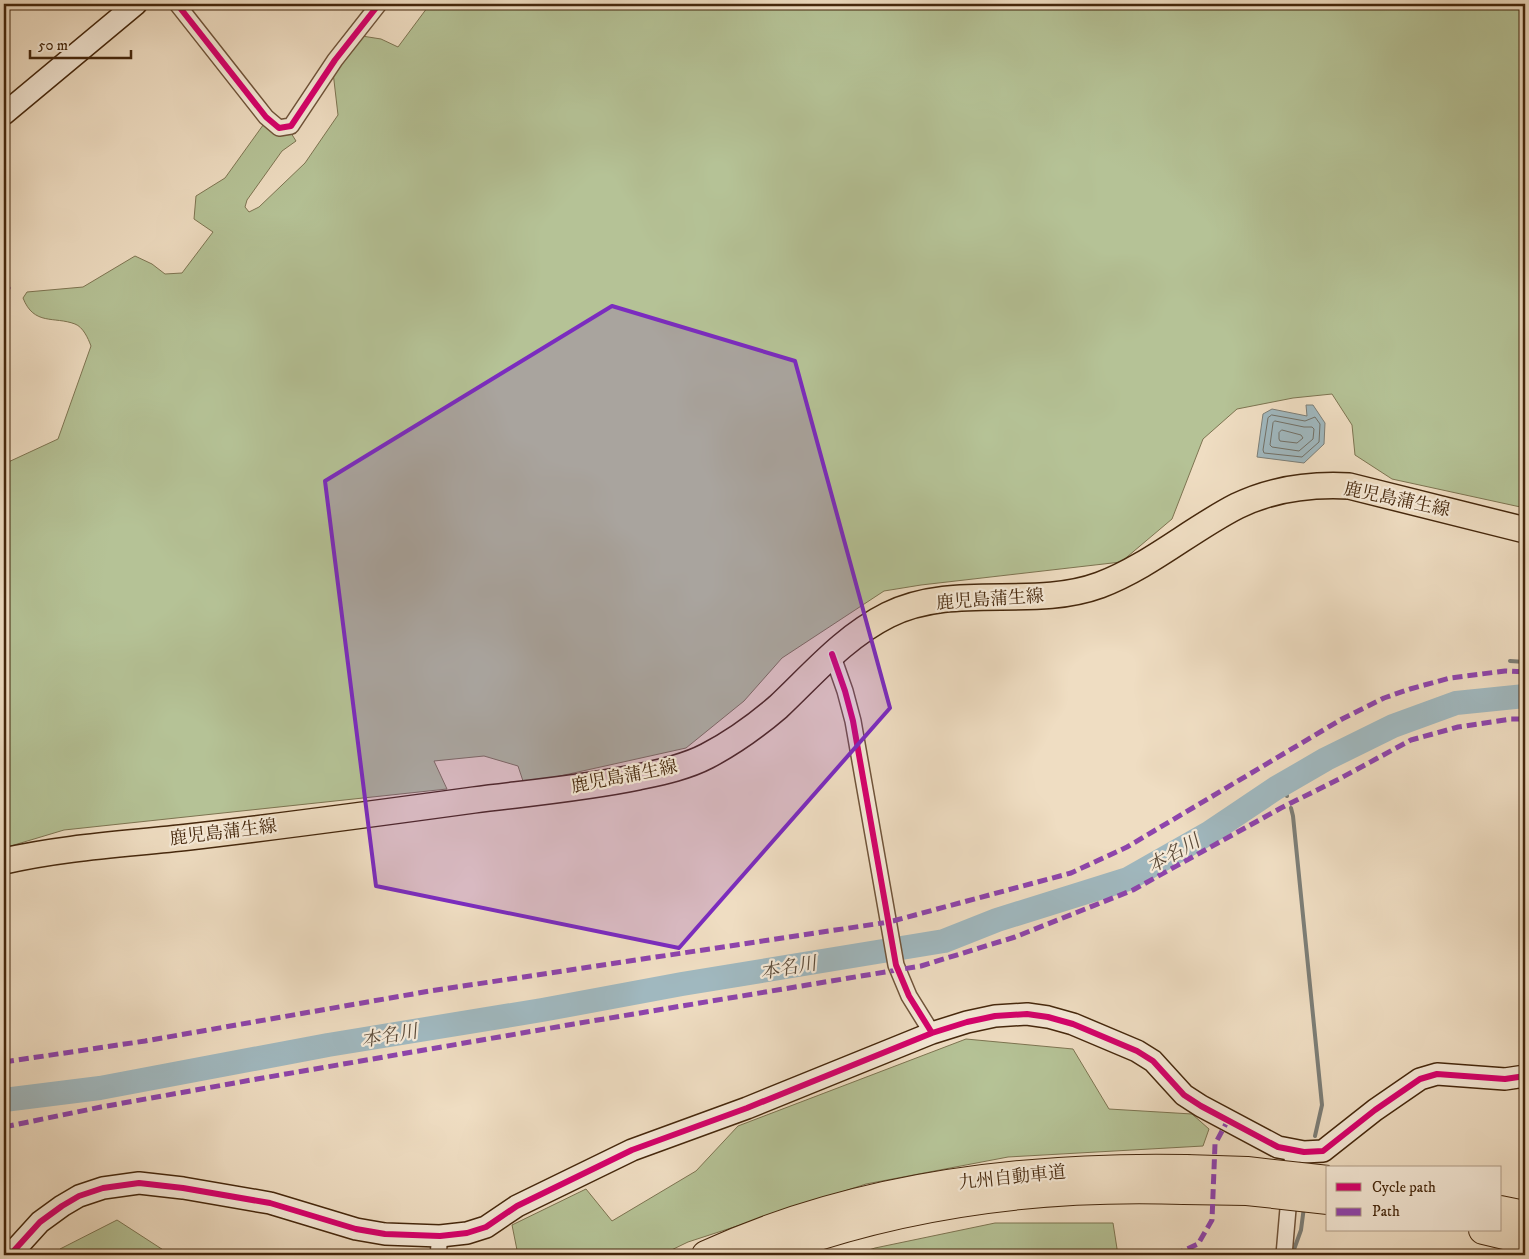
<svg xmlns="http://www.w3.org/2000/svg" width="1529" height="1259" font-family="'IM FELL DW Pica','Noto Serif JP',serif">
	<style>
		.green { fill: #b5c296; stroke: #7d7451 }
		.water { fill: #a0b8bf; stroke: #7c7e77 }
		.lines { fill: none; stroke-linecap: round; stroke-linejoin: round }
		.shore { stroke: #727066; stroke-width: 1 }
		.stream { stroke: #7c7e77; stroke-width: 4 }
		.river { stroke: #a0b8bf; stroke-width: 24 }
		.street-casing { stroke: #70543a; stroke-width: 18 }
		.secondary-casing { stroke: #45270c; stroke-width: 24 }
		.primary-casing { stroke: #45270c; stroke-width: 28 }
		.highway-casing { stroke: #45270c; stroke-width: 30 }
		.street { stroke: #f5e9d7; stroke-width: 15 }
		.secondary { stroke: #f5e9d7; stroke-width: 21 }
		.primary { stroke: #efddc2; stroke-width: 25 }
		.highway { stroke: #efddc2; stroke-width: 28 }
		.highway-bridge-casing { stroke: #45270c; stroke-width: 30; stroke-linecap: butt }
		.highway-bridge { stroke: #efddc2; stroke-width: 28 }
		.quiet { stroke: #8e44ad; stroke-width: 5; stroke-dasharray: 10 5; stroke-linecap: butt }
		.cycleway-casing { stroke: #f5e9d7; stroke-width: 9 }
		.cycleway { stroke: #d6006c; stroke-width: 6 }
		.marked { fill: #7b2cbf; fill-opacity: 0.2; stroke: #7b2cbf; stroke-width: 4; stroke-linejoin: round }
		.labels { text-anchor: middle; stroke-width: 4.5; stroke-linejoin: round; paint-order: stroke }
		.street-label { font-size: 18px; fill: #45270c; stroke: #f5e9d7 }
		.water-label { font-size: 19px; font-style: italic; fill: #5c4b39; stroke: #f5e9d7 }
	</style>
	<rect width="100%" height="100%" fill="#efddc2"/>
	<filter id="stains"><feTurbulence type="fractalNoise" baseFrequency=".004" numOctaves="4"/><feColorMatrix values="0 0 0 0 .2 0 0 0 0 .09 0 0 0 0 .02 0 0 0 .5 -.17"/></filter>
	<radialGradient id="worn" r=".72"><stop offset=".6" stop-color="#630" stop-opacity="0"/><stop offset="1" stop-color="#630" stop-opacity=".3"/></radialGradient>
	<path class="green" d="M430 4H1525V508L1392 479 1355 455 1352 425 1332 394 1293 398 1237 409 1203 439 1172 519 1121 562 921 585 884 591 782 658 744 701 686 748 524 784 518 766 484 756 434 761 447 789 64 830 4 848V464L58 439 91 346C88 338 83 327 75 324 54 316 34 326 23 298L27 292 83 287 135 256 152 264 165 274 182 273 213 232 194 219 196 196 225 178 266 121 291 133 296 141 282 151 247 200 245 207 249 212 259 207 305 163 338 115 333 72 362 36 381 39 398 47Z
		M966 1039 1073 1049 1109 1109 1192 1114 1209 1129 1203 1146 1008 1157 866 1184 688 1242 661 1255H518L512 1225 586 1189 612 1221 696 1171 738 1126Z
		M117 1220 171 1255H55L60 1249Z
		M995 1223H1113L1118 1255H853L875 1248Z"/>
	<path class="water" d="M1306 405H1313L1325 423 1324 444 1304 463 1257 457 1263 414 1272 409 1307 416Z"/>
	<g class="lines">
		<path class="shore" d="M1272 415 1305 421 1315 417 1320 424 1319 442 1302 457 1264 453 1263 450 1268 418Z
			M1275 421 1304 427H1312L1314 429 1313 439 1299 451 1272 447 1270 445 1273 423Z
			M1282 430 1301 435 1303 438 1297 443 1280 441 1279 439V433Z"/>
		<path class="stream" d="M1510 661 1525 662
			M1283 784 1287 796
			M1291 808 1293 816 1322 1105 1315 1136
			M1292 1255 1301 1230 1304 1207"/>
		<path class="river" d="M4 1100 100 1088 328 1045 542 1010 682 984 944 941 997 920 1128 879 1209 833 1276 788 1326 759 1393 726 1456 703 1525 696"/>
		<g class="street-casing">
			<path id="street" d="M177 4 266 117 279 128 291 126 335 60 379 4
				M832 654 845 691 853 721 896 965 909 996 932 1033
				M438 1255 440 1236
				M1284 1255 1293 1151"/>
		</g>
		<g class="secondary-casing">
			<path id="secondary" d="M4 114 136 4
				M10 1255 40 1222 62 1206 79 1196 103 1188 139 1183 183 1188 270 1203 356 1229 385 1234 440 1236 467 1233 486 1227 517 1206 632 1150 747 1108 932 1033 967 1022 995 1016 1027 1014 1048 1017 1073 1024 1137 1051 1153 1061 1184 1095 1201 1106 1278 1147 1304 1152 1323 1151 1375 1110 1420 1079 1437 1074 1505 1079 1525 1076"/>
		</g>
		<g class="primary-casing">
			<path id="primary" d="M4 861C65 847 127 844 189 837 284 826 379 813 474 800 529 793 585 788 638 777 661 772 686 767 707 756 732 743 757 725 778 707 813 674 844 637 888 615 955 582 1032 610 1100 585 1150 566 1190 530 1237 506 1272 489 1311 484 1349 486L1525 530"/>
		</g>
		<g class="highway-casing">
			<path id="highway" d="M1500 1210 1525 1215
				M1483 1230 1525 1240
				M706 1255C856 1186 1023 1166 1186 1169
				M763 1255C897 1204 1041 1185 1184 1190"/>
		</g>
		<use href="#street" class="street"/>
		<use href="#secondary" class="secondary"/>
		<use href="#primary" class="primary"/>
		<use href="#highway" class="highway"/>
		<g class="highway-bridge-casing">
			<path id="highway-bridge" d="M1186 1169 1247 1171 1328 1180
				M1184 1190 1247 1191 1328 1200"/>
		</g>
		<use href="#highway-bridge" class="highway-bridge"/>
		<path class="quiet" d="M4 284 8 288 4 299
			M4 379 6 391 4 407
			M4 1062 145 1041 430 991 889 922 1071 873 1127 847 1342 719 1384 698 1410 689 1450 678 1505 671 1525 672
			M4 1127 101 1107 257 1079 574 1024 921 966 1015 937 1133 890 1281 808 1339 779 1411 740 1458 727 1511 719H1525
			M1174 1255 1198 1244 1212 1220 1215 1144 1228 1120"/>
		<g class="cycleway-casing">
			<path id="cycleway" d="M177 4 266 117 279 128 291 126 335 60 379 4
				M832 654 845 691 853 721 896 965 909 996 932 1033
				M10 1255 40 1222 62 1206 79 1196 103 1188 139 1183 183 1188 270 1203 356 1229 385 1234 440 1236 467 1233 486 1227 517 1206 632 1150 747 1108 932 1033 967 1022 995 1016 1027 1014 1048 1017 1073 1024 1137 1051 1153 1061 1184 1095 1201 1106 1278 1147 1304 1152 1323 1151 1375 1110 1420 1079 1437 1074 1505 1079 1525 1076"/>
		</g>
		<use href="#cycleway" class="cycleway"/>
	</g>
	<path class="marked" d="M612 306 795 361 890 708 679 948 376 886 325 481Z"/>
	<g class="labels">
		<g class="street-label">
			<text transform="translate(1397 499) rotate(12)" y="6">鹿児島蒲生線</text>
			<text transform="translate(990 599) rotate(-4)" y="6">鹿児島蒲生線</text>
			<text transform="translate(624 776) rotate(-11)" y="6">鹿児島蒲生線</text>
			<text transform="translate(223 832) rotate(-7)" y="6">鹿児島蒲生線</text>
			<text transform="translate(1012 1177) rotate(-6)" y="6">九州自動車道</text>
		</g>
		<g class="water-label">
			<text transform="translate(1173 853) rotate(-30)" y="7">本名川</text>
			<text transform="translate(788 967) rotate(-10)" y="7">本名川</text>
			<text transform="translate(389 1035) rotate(-10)" y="7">本名川</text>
		</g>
	</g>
	<rect width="1529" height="1259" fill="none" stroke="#efddc2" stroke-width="20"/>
	<rect x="5" y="5" width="1519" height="1249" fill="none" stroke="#45270c" stroke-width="2.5"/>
	<rect x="10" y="10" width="1509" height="1239" fill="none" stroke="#45270c"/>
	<rect x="1326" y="1166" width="175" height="65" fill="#f5e9d7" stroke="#af9b86"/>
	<rect x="1336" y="1183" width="25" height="8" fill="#d6006c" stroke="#af9b86"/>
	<text x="1372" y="1192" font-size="15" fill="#45270c">Cycle path</text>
	<rect x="1336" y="1208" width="25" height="8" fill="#8e44ad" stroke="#af9b86"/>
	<text x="1372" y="1216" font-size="15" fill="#45270c">Path</text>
	<path d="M30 50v8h101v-8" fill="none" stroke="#45270c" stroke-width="2.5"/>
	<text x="38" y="50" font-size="15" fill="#45270c" stroke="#f5e9d7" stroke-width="4" paint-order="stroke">50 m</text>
	<rect width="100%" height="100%" filter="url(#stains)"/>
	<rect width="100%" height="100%" fill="url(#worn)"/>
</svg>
